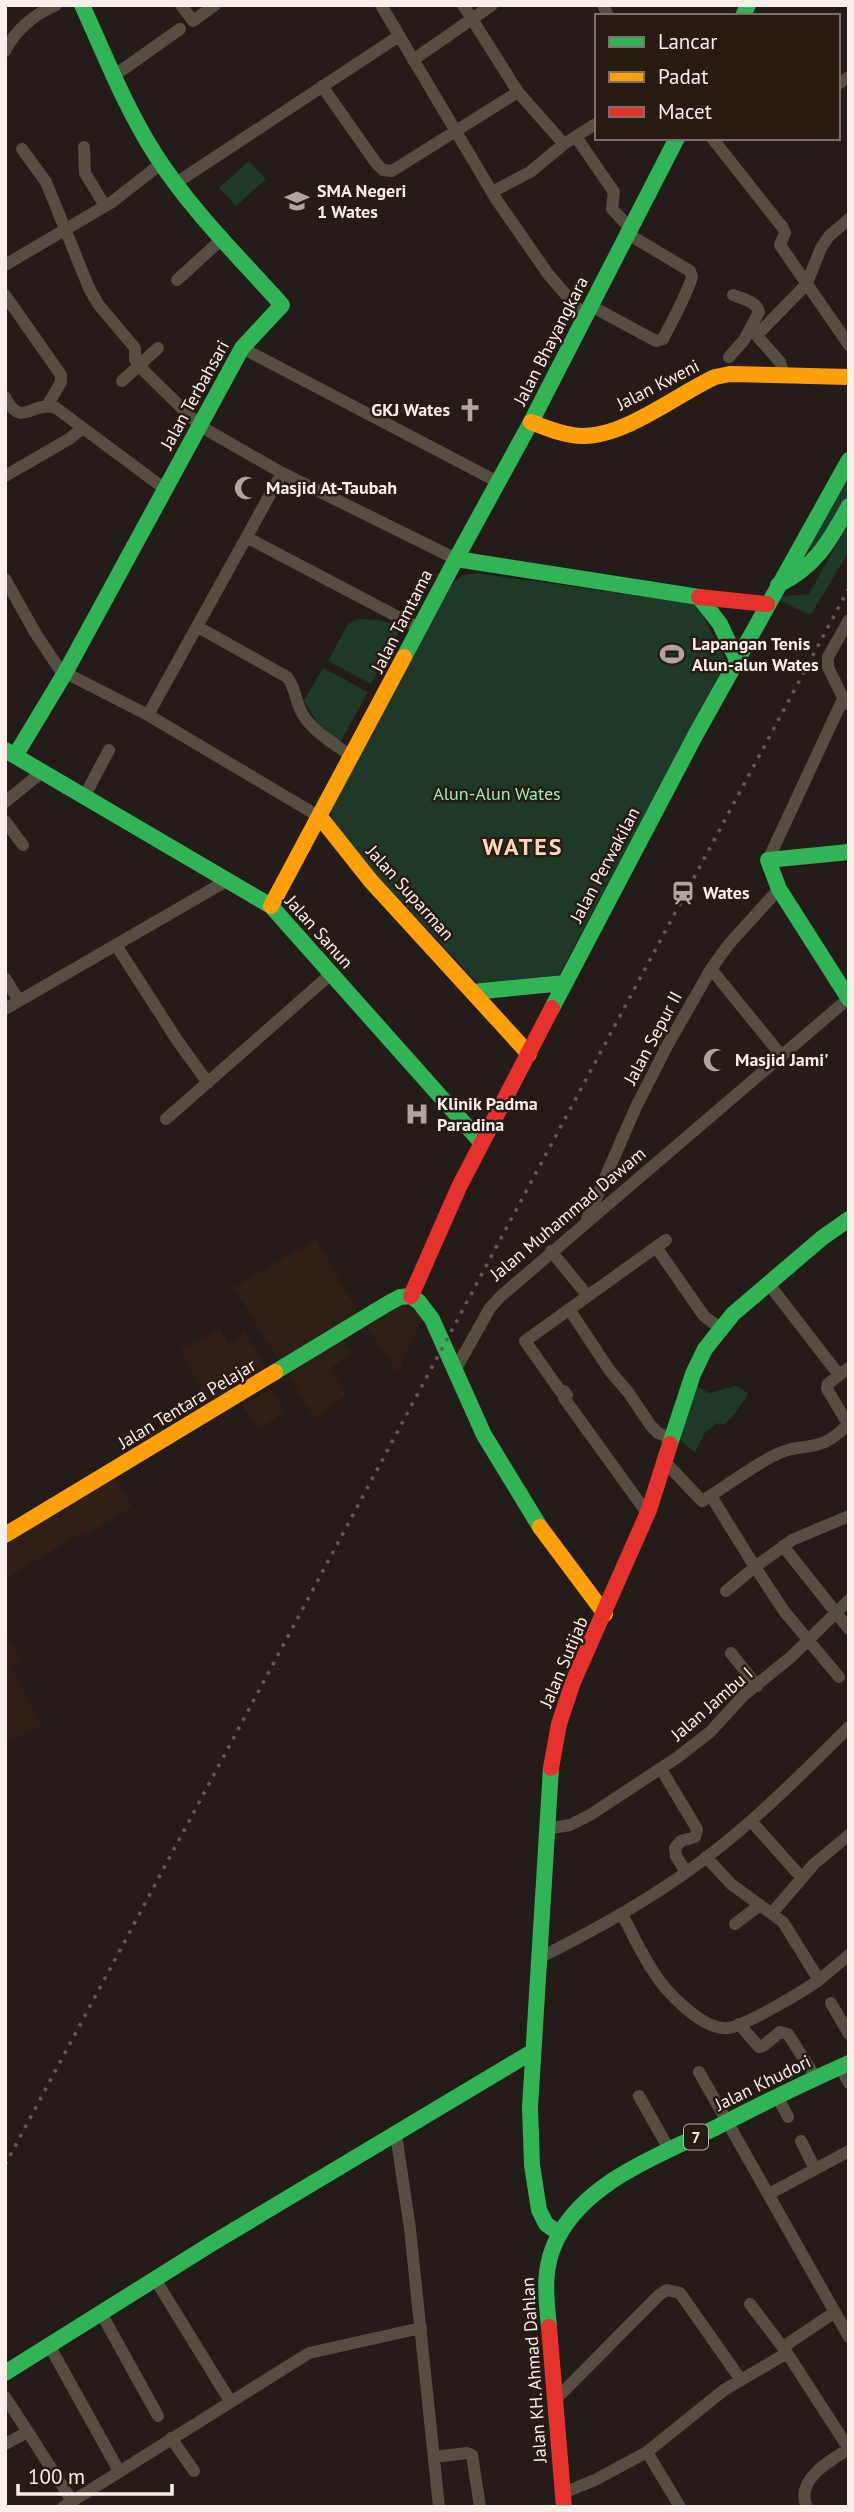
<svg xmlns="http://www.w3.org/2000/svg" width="854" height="2512" font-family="'PT Sans',sans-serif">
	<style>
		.commercial { fill: #2e2016 }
		.green { fill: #1f3928 }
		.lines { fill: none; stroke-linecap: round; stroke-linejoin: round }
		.street { stroke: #564e42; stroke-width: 12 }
		.fast { stroke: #30b455; stroke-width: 16 }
		.slow { stroke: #ff9f0a; stroke-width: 16 }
		.jam { stroke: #e5322d; stroke-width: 16 }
		.rail { stroke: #605b54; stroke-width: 3.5; stroke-dasharray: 3.5 7; stroke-linecap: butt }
		.labels { text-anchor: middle; stroke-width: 5; stroke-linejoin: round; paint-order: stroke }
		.shield { fill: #271b14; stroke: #b9afaa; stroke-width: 2 }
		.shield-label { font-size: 16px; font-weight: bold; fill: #f8efea }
		.poi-label { font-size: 18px; font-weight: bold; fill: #f8efea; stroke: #271b14; text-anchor: start }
		.street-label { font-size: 18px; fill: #f8efea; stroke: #271b14 }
		.park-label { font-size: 18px; fill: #99f0ba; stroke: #271b14 }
		.district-label { font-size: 24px; font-weight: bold; letter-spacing: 2px; fill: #fed7b8; stroke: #271b14 }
	</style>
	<rect width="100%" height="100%" fill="#231c18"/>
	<path class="commercial" d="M316 1239 360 1316 281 1364 234 1288Z
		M404 1303 413 1306 422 1318 398 1373 366 1326 396 1306Z
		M220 1328 229 1343 245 1332 268 1373 209 1409 181 1349Z
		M343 1338 352 1353 331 1368 346 1395 315 1419 288 1374Z
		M271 1389 285 1412 257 1429 242 1406Z
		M114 1477 132 1507 81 1537 80 1534 5 1579V1539Z
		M5 1633 21 1660 11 1666 42 1726 5 1744Z"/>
	<path class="green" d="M249 161 266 179 236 206 219 188Z
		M849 468V493L818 549H810L807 542Z
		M849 522V551L812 613 809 615 777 599 778 597 809 594Z
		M476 573 697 604 726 661 559 975 480 985 335 831 331 810 449 588 461 576Z
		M359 619 379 620 402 627 371 684 328 661 348 624Z
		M323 668 368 692 339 744 319 725 304 701Z
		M697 1386 709 1393 736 1386 748 1393C742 1405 734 1415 724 1425L717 1423 704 1434 695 1453 680 1439Z"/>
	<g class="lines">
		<path class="street" d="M181 5 193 21 215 5
			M381 5 496 199 548 274 585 317
			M463 5 518 92 564 144
			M603 5 608 16
			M5 51C16 29 33 15 56 5
			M413 60 492 5
			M115 75 180 29
			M838 84 849 77
			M322 86 376 163 383 170 392 171 518 92
			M576 137 614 192 612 209 631 229
			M712 138 783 228 785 233 780 245 849 345
			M84 147 85 173 105 206
			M22 149 46 182 89 288 98 304 135 348V359L138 365 200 426 282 473 456 559
			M176 183 399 36
			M492 192 530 172 564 144 597 123
			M5 265 112 202 162 163
			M177 280 223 238
			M5 295 61 375V382L47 406
			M591 306 656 341 663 339C673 319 685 299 692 277L690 271 628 234
			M751 329 780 362 784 375
			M757 335 799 292 807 283 821 248 829 236 849 219
			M242 348 498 482
			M729 357 744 340 759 312C756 301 743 299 733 295
			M122 381 158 348
			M5 397C22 430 31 400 56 408L165 489
			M5 476 69 439 83 428
			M248 538 421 629
			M5 579 36 634 60 670 148 715 320 817
			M198 627 287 677C296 688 295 701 302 713 312 732 336 744 352 757
			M846 704 828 667V657L849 620
			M148 715 282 473
			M84 797 109 750
			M5 802 42 772
			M5 821 23 845
			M768 860 843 699
			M116 945 177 1040 208 1083
			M711 969 781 1055
			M5 978 19 1001
			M5 1009 228 880
			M166 1119 331 974
			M587 1219 636 1107 667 1046 711 969 729 944 779 889
			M656 1247 704 1316 720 1328
			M551 1251 587 1295
			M768 1283 839 1375 849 1368
			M569 1309 610 1371 628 1392 651 1426 658 1433 673 1439
			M454 1372 490 1308 501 1296 849 998
			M665 1462 702 1501C725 1487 747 1470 771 1457 803 1439 818 1457 848 1424L827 1389 828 1384 839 1375
			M711 1496 755 1567 726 1591
			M647 1513 564 1398 567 1395 564 1391 561 1392 525 1341 666 1240
			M783 1546 849 1629
			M731 1653 757 1686
			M839 1677 784 1611 755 1567 792 1540 849 1516
			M661 1769 697 1829 695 1837 681 1841 675 1848 676 1856 686 1872
			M751 1821 801 1877
			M546 1829 570 1825 590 1815 678 1757 710 1732 744 1695 791 1657 849 1600
			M772 1913 814 1864 849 1835
			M622 1914C632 1933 641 1953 653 1971 665 1991 703 2031 728 2028 747 2025 802 1992 819 1980L783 1922 731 1884 706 1857
			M735 1924 760 1905
			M539 1958C583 1936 626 1913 666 1886 734 1842 792 1784 849 1727
			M819 1980 849 1955
			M831 2003 849 2034
			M739 2024 759 2047 763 2046 780 2032 788 2034 816 2078
			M840 2067 849 2083
			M699 2072 849 2337
			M639 2096 670 2151
			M777 2096 788 2117
			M396 2134 410 2229 439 2507
			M801 2141 815 2169
			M769 2194 849 2151
			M155 2279 230 2401
			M750 2304 787 2353 849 2449C830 2460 794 2481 807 2507
			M101 2313 158 2416
			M49 2345 119 2471
			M783 2347 835 2312
			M5 2397 28 2432 5 2444
			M554 2401 659 2295 667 2290 680 2293 741 2380
			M28 2432 72 2501
			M171 2438 194 2471
			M647 2452 680 2507
			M434 2457 467 2453 472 2455 480 2507
			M563 2493 595 2480 647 2452 724 2390 787 2353
			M63 2507 309 2353 421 2328"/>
		<path class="fast" d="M743 16 748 5
			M456 559 531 422 677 138
			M778 585C816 566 829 542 849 506
			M404 657 456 559 699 597 720 624 736 658
			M5 750 271 906 480 1141
			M15 756 65 673 242 348 282 305C238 256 190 209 155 154 125 107 105 55 82 5
			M849 852 768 860 779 889 849 999
			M473 992 565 983
			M552 1008 696 734 849 460
			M275 1372 387 1304 400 1297 411 1296 419 1302 432 1319 484 1435 540 1527
			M670 1444 693 1374 705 1349 733 1314 822 1238 849 1219
			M551 1768 530 2107 532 2165 539 2210 546 2224 560 2234
			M549 2327C546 2296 542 2268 557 2239 586 2181 660 2155 715 2128 759 2105 804 2083 849 2063
			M5 2373 211 2244 532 2052"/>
		<path class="slow" d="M531 422C547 428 565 436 583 436 626 436 676 395 715 377L730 374 849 377
			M320 817 370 880 529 1054
			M271 906 404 657
			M540 1527 605 1614
			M5 1535 275 1372"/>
		<path class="jam" d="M699 597 767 604
			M411 1296 459 1187 552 1008
			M551 1768 559 1724 573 1682 649 1510 670 1444
			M549 2327 564 2507"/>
		<path class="rail" d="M5 2165 849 588"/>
	</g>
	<defs>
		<g id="school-bare" transform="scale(1.89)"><path d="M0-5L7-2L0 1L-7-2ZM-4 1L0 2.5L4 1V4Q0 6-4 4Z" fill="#ada5a0" stroke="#271b14" stroke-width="2.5" paint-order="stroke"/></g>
		<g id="church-bare" transform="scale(1.89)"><path d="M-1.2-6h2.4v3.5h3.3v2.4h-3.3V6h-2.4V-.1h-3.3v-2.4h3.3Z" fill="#ada5a0" stroke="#271b14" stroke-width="2.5" paint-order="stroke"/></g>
		<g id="mosque-bare" transform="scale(1.89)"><path d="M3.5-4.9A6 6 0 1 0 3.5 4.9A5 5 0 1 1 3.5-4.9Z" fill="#ada5a0" stroke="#271b14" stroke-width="2.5" paint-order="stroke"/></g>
		<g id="stadium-bare" transform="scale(1.89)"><path d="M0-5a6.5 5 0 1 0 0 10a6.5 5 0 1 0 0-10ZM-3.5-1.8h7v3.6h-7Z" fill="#ada5a0" stroke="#271b14" stroke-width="2.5" paint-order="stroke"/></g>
		<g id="station-bare" transform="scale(1.89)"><path d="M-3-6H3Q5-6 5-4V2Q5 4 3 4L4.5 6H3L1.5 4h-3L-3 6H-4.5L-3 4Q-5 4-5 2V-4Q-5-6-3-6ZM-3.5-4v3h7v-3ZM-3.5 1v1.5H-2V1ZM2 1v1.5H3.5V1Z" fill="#ada5a0" stroke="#271b14" stroke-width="2.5" paint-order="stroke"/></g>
		<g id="hospital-bare" transform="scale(1.89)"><path d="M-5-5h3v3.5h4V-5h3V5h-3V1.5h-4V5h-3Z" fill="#ada5a0" stroke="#271b14" stroke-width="2.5" paint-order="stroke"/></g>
	</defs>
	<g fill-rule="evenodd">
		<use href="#school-bare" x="297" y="201"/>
		<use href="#church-bare" x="470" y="410"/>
		<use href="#mosque-bare" x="246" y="488"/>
		<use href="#stadium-bare" x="672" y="654"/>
		<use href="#station-bare" x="683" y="893"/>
		<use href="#mosque-bare" x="715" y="1060"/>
		<use href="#hospital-bare" x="417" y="1114"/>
	</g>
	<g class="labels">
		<rect class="shield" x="684" y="2124.5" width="24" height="25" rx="5"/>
		<g class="shield-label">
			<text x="696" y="2143">7</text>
		</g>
		<g class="poi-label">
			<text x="317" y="197">SMA Negeri<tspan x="317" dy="21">1 Wates</tspan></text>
			<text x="450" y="416" text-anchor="end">GKJ Wates</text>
			<text x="266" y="494">Masjid At-Taubah</text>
			<text x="692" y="650">Lapangan Tenis<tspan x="692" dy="21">Alun-alun Wates</tspan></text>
			<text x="703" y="899">Wates</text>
			<text x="735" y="1066">Masjid Jami'</text>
			<text x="437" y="1110">Klinik Padma<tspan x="437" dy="21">Paradina</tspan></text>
		</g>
		<g class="street-label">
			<text transform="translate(551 341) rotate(-63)" y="6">Jalan Bhayangkara</text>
			<text transform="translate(658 385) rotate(-27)" y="6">Jalan Kweni</text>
			<text transform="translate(195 395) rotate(-61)" y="6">Jalan Terbahsari</text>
			<text transform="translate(402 621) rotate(-63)" y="6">Jalan Tamtama</text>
			<text transform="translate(605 865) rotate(-62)" y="6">Jalan Perwakilan</text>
			<text transform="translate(410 893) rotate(48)" y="6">Jalan Suparman</text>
			<text transform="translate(319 932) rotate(48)" y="6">Jalan Sanun</text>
			<text transform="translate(653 1038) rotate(-62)" y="6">Jalan Sepur II</text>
			<text transform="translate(568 1214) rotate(-40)" y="6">Jalan Muhammad Dawam</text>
			<text transform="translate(187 1404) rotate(-31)" y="6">Jalan Tentara Pelajar</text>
			<text transform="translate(564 1662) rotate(-67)" y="6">Jalan Sutijab</text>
			<text transform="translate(712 1704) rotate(-41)" y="6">Jalan Jambu I</text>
			<text transform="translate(763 2083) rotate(-26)" y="6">Jalan Khudori</text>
			<text transform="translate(534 2370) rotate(-94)" y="6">Jalan KH. Ahmad Dahlan</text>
		</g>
		<g class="park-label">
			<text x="497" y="800">Alun-Alun Wates</text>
		</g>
		<g class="district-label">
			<text x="523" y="855">WATES</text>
		</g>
	</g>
	<rect width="854" height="2512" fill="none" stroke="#f8efea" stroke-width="14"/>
	<rect x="595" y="14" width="245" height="126" fill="#271b14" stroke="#7b706a" stroke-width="2"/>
	<rect x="609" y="37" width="35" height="10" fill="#30b455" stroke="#7b706a" stroke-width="2"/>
	<text x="658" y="49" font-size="21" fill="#f8efea">Lancar</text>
	<rect x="609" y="72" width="35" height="10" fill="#ff9f0a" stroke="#7b706a" stroke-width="2"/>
	<text x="658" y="84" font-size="21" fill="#f8efea">Padat</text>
	<rect x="609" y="107" width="35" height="10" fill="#e5322d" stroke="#7b706a" stroke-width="2"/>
	<text x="658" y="119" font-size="21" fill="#f8efea">Macet</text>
	<path d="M18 2484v10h154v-10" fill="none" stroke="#f8efea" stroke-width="3.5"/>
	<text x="28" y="2484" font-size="21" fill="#f8efea" stroke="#271b14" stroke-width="5" paint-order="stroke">100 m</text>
</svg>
